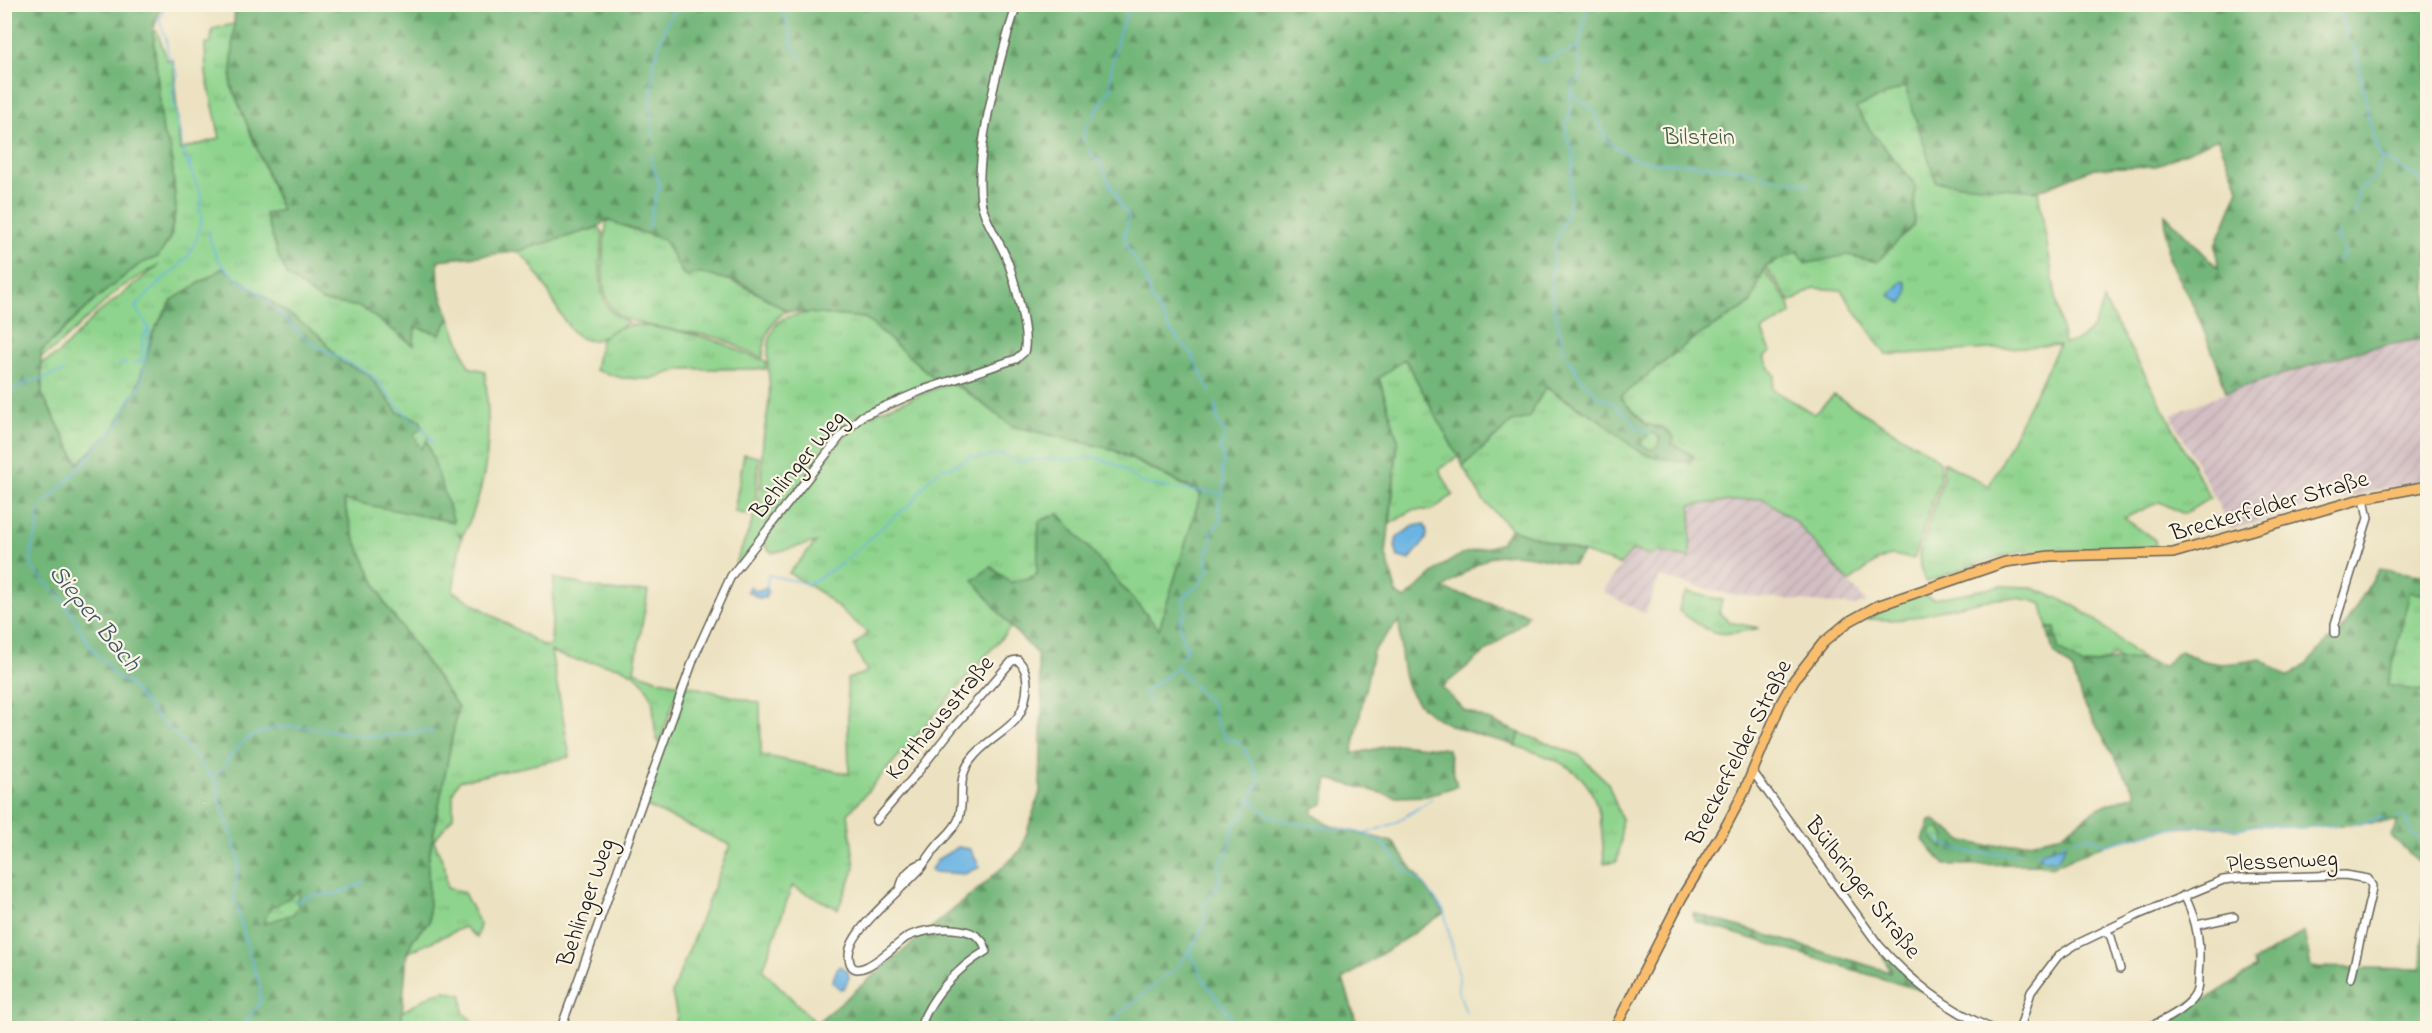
<svg xmlns="http://www.w3.org/2000/svg" width="2432" height="1033" font-family="'Indie Flower',sans-serif">
	<style>
		.industrial { fill: url(#industrial-furrows) }
		.grass { fill: url(#grass-tufts); stroke: #567855; stroke-width: 1.5 }
		.forest { fill: url(#forest-firs); stroke: #48694a; stroke-width: 1.5 }
		.wetland { fill: url(#wetland-marsh); stroke: #567855; stroke-width: 1.5 }
		.garden { fill: #8fd48e; stroke: #567855; stroke-width: 1.5 }
		.water { fill: #6bb4e3; stroke: #446880; stroke-width: 1.5 }
		.lines { fill: none; stroke-linecap: round; stroke-linejoin: round }
		.stream { stroke: #6bb4e3; stroke-width: 1.5 }
		.minor-casing { stroke: #656156; stroke-width: 10 }
		.major-casing { stroke: #656156; stroke-width: 12 }
		.minor { stroke: #fff; stroke-width: 7 }
		.major { stroke: #f9be6d; stroke-width: 9 }
		.labels { text-anchor: middle; stroke-width: 4.5; stroke-linejoin: round; paint-order: stroke }
		.park-label { font-size: 24px; fill: #445c44; stroke: #fcf5e5 }
		.street-label { font-size: 24px; fill: #1c1c1c; stroke: #fcf5e5 }
		.water-label { font-size: 26px; font-style: italic; fill: #3c596c; stroke: #fcf5e5 }
	</style>
	<defs>
		<pattern id="industrial-furrows" width="10" height="10" patternUnits="userSpaceOnUse" patternTransform="scale(1.5)"><rect width="10" height="10" fill="#d2bec3"/><path d="M-1 1l2-2M0 10L10 0M9 11l2-2" fill="none" stroke="#b4a3a7"/></pattern>
		<pattern id="grass-tufts" width="24" height="20" patternUnits="userSpaceOnUse" patternTransform="scale(1.5)"><rect width="24" height="20" fill="#8fd48e"/><path d="M3 7l-1-3M5 7V3M7 7l1-3M15 17l-1-3M17 17v-4M19 17l1-3" fill="none" stroke="#7bb57a"/></pattern>
		<pattern id="forest-firs" width="22" height="20" patternUnits="userSpaceOnUse" patternTransform="scale(1.5)"><rect width="22" height="20" fill="#73b679"/><path d="M5 1l3.5 6h-7zM16 11l3.5 6h-7z" fill="#5e9362"/></pattern>
		<pattern id="wetland-marsh" width="20" height="14" patternUnits="userSpaceOnUse" patternTransform="scale(1.5)"><rect width="20" height="14" fill="#8fd48e"/><path d="M1 5h8M5 5V1M11 12h8M15 12V8" fill="none" stroke="#7bb57a"/></pattern>
	</defs>
	<rect width="100%" height="100%" fill="#fcf5e5"/>
	<filter id="ink" filterUnits="userSpaceOnUse"><feTurbulence type="fractalNoise" baseFrequency=".0167" numOctaves="2"/><feDisplacementMap in="SourceGraphic" scale="12" xChannelSelector="R" yChannelSelector="G"/><feConvolveMatrix kernelMatrix="1 2 1 2 8 2 1 2 1" color-interpolation-filters="sRGB"/></filter>
	<filter id="wash" filterUnits="userSpaceOnUse"><feTurbulence type="fractalNoise" baseFrequency=".008" numOctaves="4" result="noise"/><feDisplacementMap in="SourceGraphic" scale="24" xChannelSelector="R" yChannelSelector="G"/><feGaussianBlur stdDeviation="1.35" result="paint"/><feColorMatrix in="noise" values="0 0 0 0 0 0 0 0 0 0 0 0 0 0 0 0 0 1.4 0 .05"/><feComposite in="paint" operator="in"/></filter>
	<g filter="url(#wash)">
		<rect width="100%" height="100%" fill="#ece2c1"/>
		<path class="industrial" d="M2427 338V484L2388 487 2231 529 2171 415 2226 392 2365 349Z
			M1763 498 1796 522 1867 603 1854 606 1727 594 1659 577 1645 614 1603 592 1615 573 1633 550 1649 555 1690 505Z"/>
		<path class="grass" d="M2143 5 2100 164 2032 191H2038L2064 344C2092 339 2095 325 2104 301L2160 402 2210 498 2184 514 2160 502 2124 518 2155 540 2156 547 2021 552 1991 559 1926 582 1920 566 1919 554 1943 478V462L1989 486 2059 345 1886 355 1841 290 1814 288 1791 302 1765 267 1798 250 1802 242 1757 260 1607 393 1640 424 1662 427 1648 425 1619 397 1693 339 1750 304 1764 270 1789 303 1791 314 1762 331 1771 352 1764 357 1775 376 1772 389 1814 414 1834 395 1933 455 1940 462V478L1914 559 1892 555 1877 561 1849 582 1796 522 1763 498 1691 505 1690 558 1659 552 1649 555 1633 550 1620 565 1511 529 1483 500 1463 467 1512 422 1528 418 1545 387 1583 411 1569 184Z
			M234 24 231 85 282 211 265 214 322 301 361 307 413 345 415 327 440 334 450 318 469 367 485 371C491 431 491 482 462 537L458 532 461 538 453 591 545 647 551 644 554 578 610 591H648L634 671 659 680 680 684 659 744C651 730 657 709 650 694 632 652 584 671 551 651L570 757 459 781 453 793V817L434 840 445 867 447 888 464 893 480 924 477 938 464 927 407 953 413 939 429 922 428 862 458 707 385 604 353 535 343 499 453 522 420 420 398 412 368 374 341 362 318 334 153 332 138 386 114 429 79 464 42 394 41 364 58 354 96 315 159 265 120 288 54 349 40 358 41 352 97 298 140 264 158 256 170 240 176 208 171 150 163 134 153 32 157 31 167 60H173L180 150 220 138 206 74 205 43H211L212 29Z
			M607 220 664 240 683 274C722 270 755 291 787 311 770 320 764 339 763 358 748 353 736 345 721 339 695 329 623 330 610 306 597 282 604 245 607 220Z
			M596 228H600L603 234C600 255 597 290 609 309 614 316 622 319 629 323 618 326 603 338 595 340 571 346 556 304 546 288 538 275 530 261 517 251Z
			M809 313 865 318 934 378 945 381C911 392 874 402 846 426L736 568V561C745 540 755 519 759 496 762 478 761 460 763 441 764 428 768 414 769 401 772 376 762 351 774 328 782 314 795 316 809 313Z
			M633 325C654 326 696 334 717 341 734 347 747 356 766 361V369H682L650 379 622 378 595 370 601 339 615 329Z
			M1405 359 1458 457 1439 469 1453 495 1432 510H1413L1390 524 1398 440 1379 378Z
			M949 383 962 389 1013 426 1111 449 1201 494 1159 629 1059 514 1039 521 1037 575 1012 583 991 567 974 580 1011 627 848 814 855 868 838 909 792 886 763 970 816 1023 810 1028H674L677 1016 672 993 730 845 642 804 686 685 760 703 761 755 849 774 847 679 867 672 854 646 868 633 821 593 789 573 816 542 772 553 761 542 830 453 855 425 877 412Z
			M2001 586 2030 587 2068 602 2092 617 2142 659 2120 660 2114 654 2108 660 2083 666 2058 648 2055 628H2047L2042 604C2002 587 1945 612 1904 619 1892 621 1879 619 1867 619L1892 605 1921 594 1933 599Z
			M2410 591 2427 595V686L2421 691 2387 685Z
			M1687 592 1722 600 1719 612 1729 622 1759 628C1715 637 1716 637 1679 611L1681 601Z
			M1520 733 1579 755 1608 783 1621 818V842L1617 861 1604 863C1601 787 1590 768 1516 746Z
			M445 991 462 995 463 1013 481 1028H401L402 1012 433 994Z"/>
		<path class="forest" d="M235 4 2427 5V338L2364 349 2226 392 2219 369 2196 311 2168 259 2165 214 2218 268 2216 245 2239 189 2218 138 2156 166 2094 168 2038 191 1936 182 1905 86 1856 108 1873 134 1915 184 1914 225 1877 262 1847 255 1805 264 1798 251 1765 267 1750 304 1693 339 1620 397 1647 425 1662 427 1674 437 1673 444 1694 456 1690 463 1650 456 1634 448 1599 419 1546 387 1528 418 1512 422 1463 466 1405 359 1379 378 1398 440 1386 555 1397 594 1405 599 1440 567 1462 554 1499 544 1511 529 1583 553 1573 565C1549 560 1520 550 1494 556 1476 562 1458 578 1443 589L1528 614 1525 620 1442 687 1464 710 1520 733 1516 746C1480 734 1427 727 1409 689 1400 669 1401 643 1399 621L1373 651 1352 754 1397 744 1448 749 1457 786 1427 796 1396 797 1328 779 1323 804 1313 808V814L1331 826 1393 842 1444 913 1343 979 1358 1028H810L983 885 1021 850 1040 792 1042 701 1037 654 1011 627 973 580 991 567 1011 583 1037 575 1039 521 1059 514 1159 629 1201 493 1112 449 1012 426 962 388 934 378 865 318 787 311 742 283 702 274H692L690 277 683 274 664 240 607 220 596 228 515 252 438 260 439 288 450 318 440 334 415 327 414 345 361 307 322 301 288 276 278 255 265 214 282 210 231 85Z
			M5 5H161L153 32 163 134 171 150 176 209 169 240 158 257 140 264 97 298 41 351 42 394 78 464 114 429 138 386 153 332 172 300 223 268 318 334 341 362 368 374 398 412 420 420 454 522 343 500 353 535 385 604 458 707 428 862 429 922 413 939 407 953 401 1028H5Z
			M2379 569 2427 576V595L2410 592 2387 685 2421 691 2427 686V1028H2150L2196 999H2207L2256 968 2253 962 2304 932 2311 967 2421 969 2426 868 2391 836 2398 821 2299 828 2272 825H2254L2235 830 2219 826 2185 827 2162 830 2095 848 2052 867 2039 864 1945 865 1923 840 1930 821 1934 820 1964 841 1987 846 2030 842 2059 836 2098 808 2136 794 2082 701 2073 671 2053 651 2047 628H2055L2058 648 2083 666C2114 659 2133 655 2163 666L2180 651C2213 668 2225 665 2261 659L2288 677 2307 664 2326 642 2339 635Z
			M1693 913 1890 972 1878 944 1929 993 1694 921Z"/>
		<path class="wetland" d="M422 427 429 437 421 449 414 435Z
			M1650 433 1656 434 1661 440 1658 446 1651 450 1644 446 1641 442Z
			M1938 828 1946 836 1943 849 1931 836 1932 830Z
			M301 890 296 902 299 906 293 914 263 924 270 909Z"/>
		<path class="garden" d="M744 454 759 457 756 495 750 515 734 512Z"/>
		<path class="water" d="M1903 281 1906 282 1908 291 1905 301 1902 303 1889 295Z
			M1424 524C1434 541 1417 546 1410 560L1398 557 1395 547 1397 537 1414 526Z
			M750 586 755 591 767 588 768 592 765 598H759L747 591Z
			M2066 844 2061 855 2055 861 2040 858 2041 852Z
			M958 847 970 849 980 867 965 874 933 872 931 869 938 859Z
			M841 966 848 972 849 978 844 988 840 989 832 982 837 969Z"/>
		<g class="lines">
			<path class="stream" d="M166 4 159 20 166 38 168 55 178 74 173 91 174 100 183 152 202 198 199 208 202 219 196 240 186 260 181 261V265L164 278 135 307 149 328 148 344 141 383 129 400 120 422 72 476 44 504 38 516V529L32 546 31 567 62 599 95 653 105 662 115 676 129 684 162 723 177 735 218 785V797L230 829 239 859 234 897 254 970 260 985V1003L241 1028
				M780 4 789 29 791 43 800 58
				M1585 4C1589 19 1577 40 1578 57 1578 63 1582 69 1582 76L1574 83 1570 97 1571 113 1566 124V135L1574 154 1568 211 1555 242 1551 282 1552 298 1565 353 1583 381 1591 387 1595 394 1613 403 1629 417 1636 427 1650 433
				M2339 4 2347 41
				M2352 45 2356 51 2370 124 2380 156 2428 184
				M1537 58 1541 61 1578 48
				M1572 94 1593 110 1607 141 1631 158 1658 163H1679L1741 169 1768 178 1791 180 1809 185
				M1093 117 1111 88C1108 69 1121 19 1132 4
				M653 137 650 105 654 62 665 26 680 4
				M1083 142 1085 127 1090 121
				M1088 148 1093 157 1100 161 1111 187 1116 192 1119 203 1129 216 1124 236 1125 242 1147 282 1152 301 1161 313 1168 327 1192 355 1210 392
				M189 168 191 160
				M2355 216 2357 195 2360 189 2376 178 2382 157
				M648 228C652 214 653 197 660 186L653 167 652 156
				M208 232C211 241 213 251 218 260 222 266 244 286 252 287L309 342 371 374 409 418 422 427 433 443
				M2337 260 2341 259 2344 253 2337 238 2338 231
				M133 363 141 362 143 336 148 330
				M119 365 126 363
				M4 397C16 387 30 378 45 379L52 374 64 372
				M1176 489 1219 493
				M767 588 768 575 809 584 841 564 895 516 911 504 926 483 942 468 951 467 972 456 979 458 1002 454 1015 463 1030 460 1055 459 1080 460 1089 457H1097L1123 468 1141 483 1170 488
				M1181 659 1188 646 1182 640C1182 632 1179 625 1180 618L1187 613C1176 598 1190 591 1202 583L1203 576 1210 569 1205 555 1211 547V532L1220 522 1221 518 1218 504 1224 487 1222 469 1224 460 1220 451 1225 433 1217 420 1216 401
				M1177 667 1190 682
				M1148 702 1144 691 1169 675 1177 665
				M213 776C223 772 226 760 233 752 239 745 246 739 254 735 291 718 329 732 367 736 389 738 410 731 431 731L432 734
				M1253 799C1269 831 1335 824 1365 834 1372 836 1375 842 1382 842L1404 869 1423 883 1444 911 1459 976 1458 990 1466 1012
				M2396 817 2404 816 2412 834 2428 846
				M2351 824H2361L2381 817 2385 820
				M1365 834 1395 823 1432 799
				M1935 837C1959 858 1991 853 2020 853
				M2073 840 2091 837 2105 845 2162 830 2185 826 2219 825 2235 829 2265 824 2299 828 2339 825
				M2064 844H2062L2065 842
				M2036 852H2041
				M295 902 312 895 336 894 359 885 364 880
				M1190 951 1205 982 1239 1028
				M1116 1025 1114 1022 1119 1014 1165 976 1173 973 1197 940 1206 918 1205 904 1221 880 1218 866 1229 849 1234 824 1243 816 1260 779 1241 743 1226 738 1216 722 1212 705 1194 686"/>
		</g>
	</g>
	<g filter="url(#ink)">
		<g class="lines">
			<g class="minor-casing">
				<path id="minor" d="M2335 633V624L2368 518 2364 498
					M1753 772 1878 944C1909 980 1947 1009 1990 1028
					M876 821 918 772 952 729 1012 661 1018 660C1025 667 1027 674 1027 684 1026 732 993 729 970 761 956 781 965 798 959 818 955 830 944 837 937 846 931 853 926 861 921 868 905 887 849 930 849 955 849 993 898 942 907 937 927 927 982 921 986 951 957 968 930 997 920 1028
					M900 889C903 874 911 867 925 862
					M2197 925 2234 917
					M2105 930 2111 937 2120 969
					M561 1028 695 655 731 576 840 437 862 416 923 390 1016 359 1024 352C1030 336 1013 273 1005 255 998 238 984 220 981 201 974 152 1001 53 1017 4
					M2020 1028 2031 992 2058 956 2075 945 2140 914 2223 880 2240 878 2345 875 2368 879 2372 886 2371 894 2351 978
					M2095 1028 2116 1025 2128 1028
					M2146 1028C2161 1022 2183 1012 2193 998 2198 992 2198 984 2198 976 2201 946 2198 922 2184 895"/>
			</g>
			<g class="major-casing">
				<path id="major" d="M1615 1028 1682 897 1726 826 1744 792 1781 703 1794 680 1823 643 1848 622 1877 606 2005 562 2050 556 2173 553 2364 498 2428 486"/>
			</g>
			<use href="#minor" class="minor"/>
			<use href="#major" class="major"/>
		</g>
	</g>
	<g class="labels">
		<g class="park-label">
			<text x="1699" y="144">Bilstein</text>
		</g>
		<g class="street-label">
			<text transform="translate(797 464) rotate(-50)" y="8">Behlinger Weg</text>
			<text transform="translate(2269 505) rotate(-16)" y="8">Breckerfelder Straße</text>
			<text transform="translate(939 717) rotate(-50)" y="8">Kotthausstraße</text>
			<text transform="translate(1738 752) rotate(-63)" y="8">Breckerfelder Straße</text>
			<text transform="translate(2282 860) rotate(-3)" y="8">Plessenweg</text>
			<text transform="translate(1864 887) rotate(52)" y="8">Bülbringer Straße</text>
			<text transform="translate(585 902) rotate(-71)" y="8">Behlinger Weg</text>
		</g>
		<g class="water-label">
			<text transform="translate(96 617) rotate(51)" y="9">Sieper Bach</text>
		</g>
	</g>
	<rect width="2432" height="1033" fill="none" stroke="#fcf5e5" stroke-width="24"/>
</svg>
